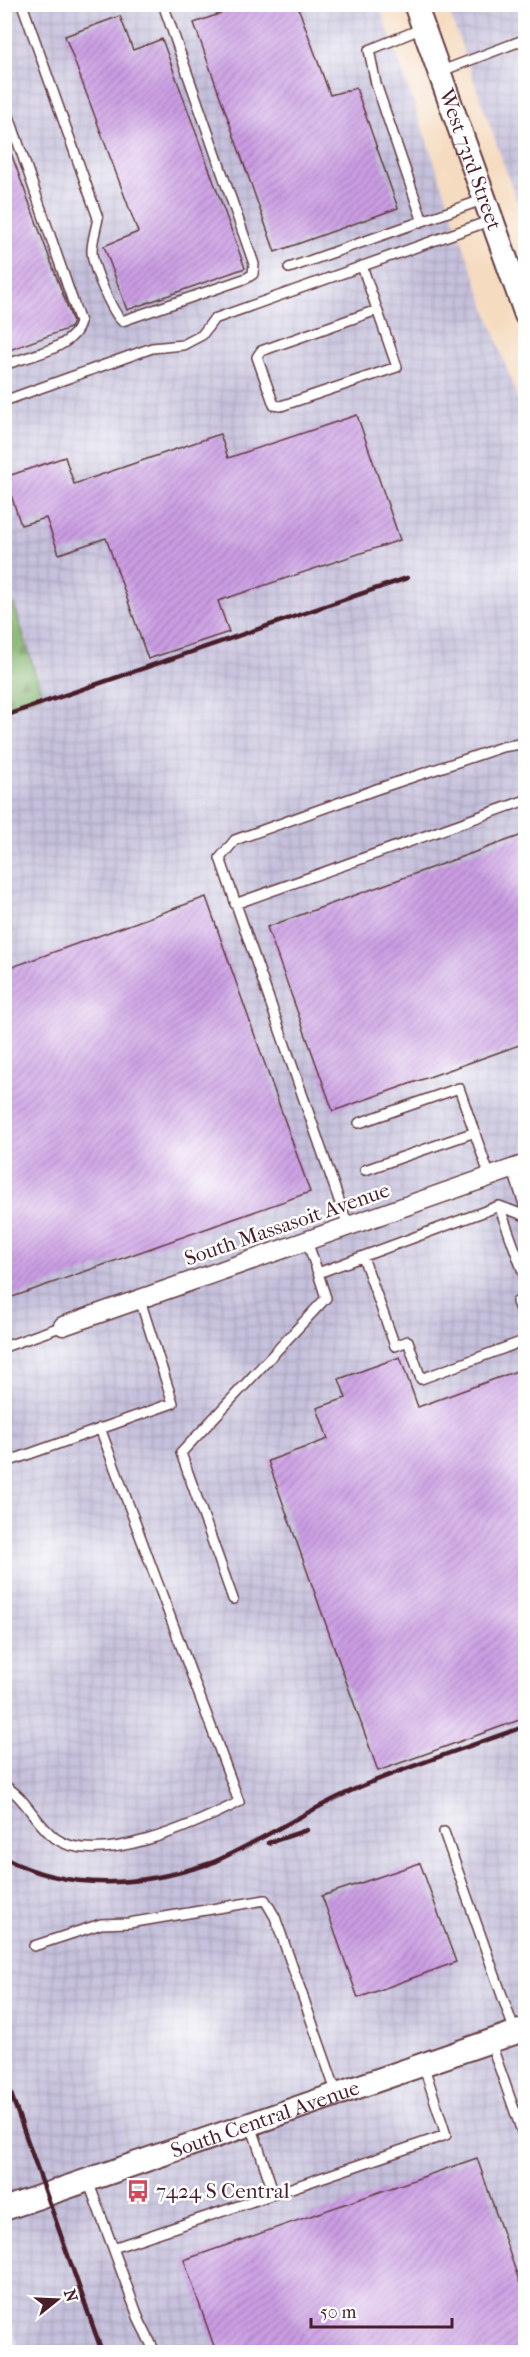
<svg xmlns="http://www.w3.org/2000/svg" width="530" height="2357" font-family="'IM FELL French Canon',serif">
	<style>
		.built { fill: #e1d4f4 }
		.industrial { fill: url(#industrial-grid) }
		.forest { fill: url(#forest-firs); stroke: #66684c; stroke-width: 1.5 }
		.building { fill: url(#building-hatch) }
		.lines { fill: none; stroke-linecap: round; stroke-linejoin: round }
		.service-casing { stroke: #643b41; stroke-width: 12 }
		.minor-casing { stroke: #643b41; stroke-width: 21 }
		.tertiary-casing { stroke: #643b41; stroke-width: 26 }
		.service { stroke: #fff; stroke-width: 9 }
		.minor { stroke: #fff; stroke-width: 18 }
		.tertiary { stroke: #fff; stroke-width: 22 }
		.rail { stroke: #4a1f2b; stroke-width: 4.5 }
		.labels { text-anchor: middle; stroke-width: 5; stroke-linejoin: round; paint-order: stroke }
		.street-label { font-size: 21px; fill: #4a1f2b; stroke: #fff }
		.poi-label { font-size: 21px; fill: #4a1f2b; stroke: #fff; text-anchor: start }
	</style>
	<defs>
		<pattern id="industrial-grid" width="8" height="8" patternUnits="userSpaceOnUse" patternTransform="scale(1.5)"><rect width="8" height="8" fill="#c5c0db"/><path d="M0 4h8M4 0v8" fill="none" stroke="#aba5bc"/></pattern>
		<pattern id="forest-firs" width="22" height="20" patternUnits="userSpaceOnUse" patternTransform="scale(1.5)"><rect width="22" height="20" fill="#82b26c"/><path d="M5 1l3.5 6h-7zM16 11l3.5 6h-7z" fill="#6c9059"/></pattern>
		<pattern id="building-hatch" width="6" height="6" patternUnits="userSpaceOnUse" patternTransform="scale(1.5)"><rect width="6" height="6" fill="#ca9de3"/><path d="M-1 1l2-2M0 6l6-6M5 7l2-2" fill="none" stroke="#a67fb8"/></pattern>
	</defs>
	<rect width="100%" height="100%" fill="#fff"/>
	<filter id="ink" filterUnits="userSpaceOnUse"><feTurbulence type="fractalNoise" baseFrequency=".0167" numOctaves="2"/><feDisplacementMap in="SourceGraphic" scale="12" xChannelSelector="R" yChannelSelector="G"/><feConvolveMatrix kernelMatrix="1 2 1 2 8 2 1 2 1" color-interpolation-filters="sRGB"/></filter>
	<filter id="wash" filterUnits="userSpaceOnUse"><feTurbulence type="fractalNoise" baseFrequency=".008" numOctaves="4" result="noise"/><feDisplacementMap in="SourceGraphic" scale="24" xChannelSelector="R" yChannelSelector="G"/><feGaussianBlur stdDeviation="1.35" result="paint"/><feColorMatrix in="noise" values="0 0 0 0 0 0 0 0 0 0 0 0 0 0 0 0 0 1.4 0 .05"/><feComposite in="paint" operator="in"/></filter>
	<g filter="url(#wash)">
		<rect width="100%" height="100%" fill="#f5dbbf"/>
		<path class="built" d="M5 2306 21 2352H5Z"/>
		<path class="industrial" d="M4 5H379L525 420V2352H21L5 2306Z
			M447 5H525V224Z"/>
		<path class="forest" d="M5 596 14 605 42 695 5 708Z"/>
		<g id="blocks">
			<path class="building" d="M247 4H297L330 95 356 88 398 208 275 252 194 23Z
				M120 16 133 50 162 39 245 268 127 310 104 246 138 232 65 36Z
				M4 134 73 322 70 328 4 352Z
				M357 415 400 540 218 601 229 632 148 659 106 538 59 554 46 518 21 525 5 477 65 457 74 484 220 434 228 458Z
				M525 834V1043L333 1111 267 927Z
				M206 897 310 1192 4 1300V970Z
				M400 1357 418 1407 525 1368V1718L378 1771 268 1461 328 1439 317 1408 346 1398 339 1379Z
				M420 1863 456 1962 358 1998 322 1896Z
				M477 2158 525 2298V2352H216L184 2260Z"/>
		</g>
	</g>
	<g filter="url(#ink)">
		<use href="#blocks" fill-opacity="0" stroke="#643b41" stroke-width="1.5"/>
		<g class="lines">
			<g class="service-casing">
				<path id="service" d="M22 4 98 218C96 229 92 241 92 251 92 266 112 312 122 321L247 278 253 274 254 264 163 4
					M439 72 526 39
					M4 102 80 322C75 349 27 356 4 365
					M422 219 376 84 369 50 423 28
					M362 266 397 367 281 406 274 405 257 357 261 351 377 310
					M289 268 485 199
					M4 401 152 348 183 345 202 335 214 319 492 220
					M235 904 526 800
					M359 1123 459 1088 490 1177
					M512 1168 526 1210
					M365 1170 475 1132
					M499 1206 526 1280
					M348 1226 220 858 235 840 377 789 502 747 526 743
					M307 1241 318 1273 499 1206 526 1216
					M363 1257 395 1346 408 1341 421 1379 526 1340
					M526 1299 517 1302 526 1327
					M4 1347 63 1326
					M4 1463 173 1403 140 1300
					M233 1599 181 1453 326 1298 318 1273
					M4 1786C24 1795 35 1823 55 1838 97 1869 198 1823 239 1802L100 1428
					M444 1832 515 2032
					M34 1946 101 1924 129 1923 265 1900 275 1917 337 2094
					M490 2041 526 2143
					M88 2181 113 2248 274 2194 251 2125
					M274 2194 446 2135 423 2064
					M113 2248 140 2322 155 2352"/>
			</g>
			<g class="minor-casing">
				<path id="minor" d="M63 1326 526 1164"/>
			</g>
			<g class="tertiary-casing">
				<g id="tertiary">
					<path id="s1" d="M415 4 526 315"/>
					<path id="s2" d="M4 2209 526 2029"/>
				</g>
			</g>
			<use href="#service" class="service"/>
			<use href="#minor" class="minor"/>
			<use href="#tertiary" class="tertiary"/>
			<path class="rail" d="M4 716 407 578
				M268 1843 307 1830
				M4 1858C71 1893 145 1886 214 1862
				M207 1865C260 1842 308 1809 362 1786 415 1764 471 1746 526 1726
				M4 2074 102 2352"/>
		</g>
	</g>
	<defs>
		<g id="bus-bare" transform="scale(1.8)"><path d="M-5-6H5V4H4V6H2V4H-2V6H-4V4H-5ZM-3.5-4V0h7V-4ZM-3.5 1.2v1.5H-2V1.2ZM2 1.2v1.5H3.5V1.2Z" fill="#d1495b" stroke="#fff" stroke-width="2.5" paint-order="stroke"/></g>
	</defs>
	<g fill-rule="evenodd">
		<use href="#bus-bare" x="138" y="2191"/>
	</g>
	<g class="labels">
		<g class="street-label">
			<text dy="7" stroke="none"><textPath href="#s1" startOffset="165">West 73rd Street</textPath></text>
			<text transform="translate(287 1224) rotate(-19)" y="7">South Massasoit Avenue</text>
			<text dy="7" stroke="none"><textPath href="#s2" startOffset="276">South Central Avenue</textPath></text>
		</g>
		<g class="poi-label">
			<text x="156" y="2198">7424 S Central</text>
		</g>
	</g>
	<rect width="530" height="2357" fill="none" stroke="#fff" stroke-width="24"/>
	<g transform="translate(57 2300) rotate(72)" stroke="#ffffff" stroke-width="4.5" paint-order="stroke">
	<path d="M0-4.5L10 22L0 15L-10 22Z" fill="#4a1f2b"/>
	<text y="-9" font-size="16" font-weight="bold" text-anchor="middle" fill="#4a1f2b">N</text>
	</g>
	<path d="M311 2318v9h141v-9" fill="none" stroke="#4a1f2b" stroke-width="3"/>
	<text x="320" y="2318" font-size="18" fill="#4a1f2b" stroke="#ffffff" stroke-width="4.5" paint-order="stroke">50 m</text>
</svg>
